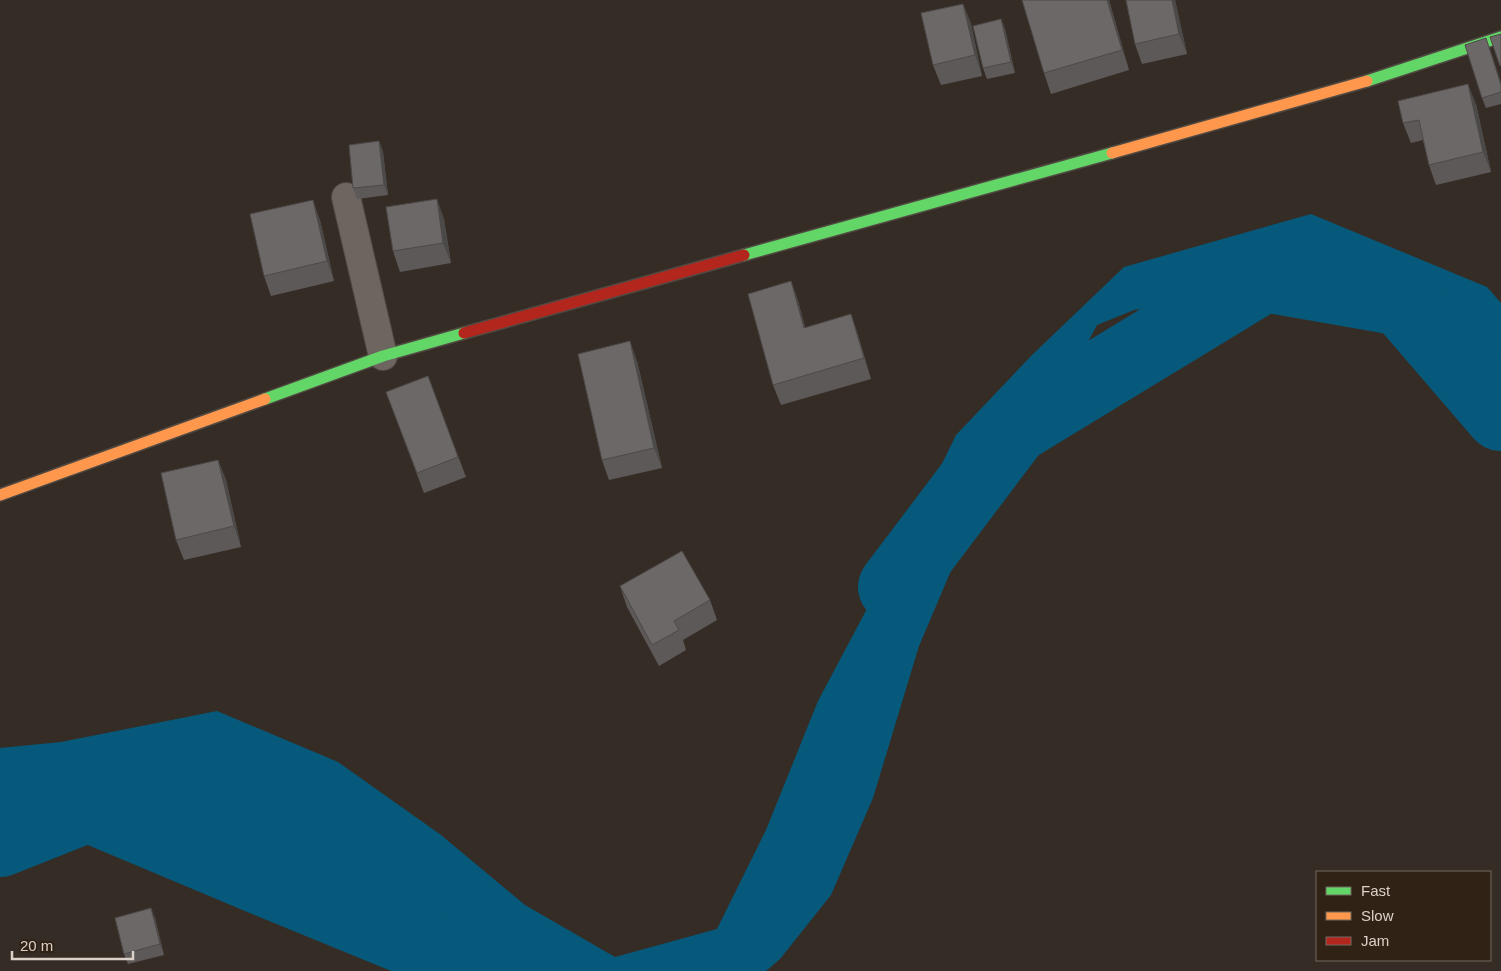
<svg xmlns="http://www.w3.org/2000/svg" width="1501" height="971" font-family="Helvetica,sans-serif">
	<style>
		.water { fill: #06597a }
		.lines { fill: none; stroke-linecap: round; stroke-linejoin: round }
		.river { stroke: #06597a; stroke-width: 72 }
		.street-casing { stroke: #514a43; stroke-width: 30 }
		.fast-casing { stroke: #514a43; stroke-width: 14 }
		.slow-casing { stroke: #514a43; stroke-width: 14 }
		.jam-casing { stroke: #514a43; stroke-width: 14 }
		.street { stroke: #6d6660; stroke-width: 28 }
		.fast { stroke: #63d668; stroke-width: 11 }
		.slow { stroke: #ff974d; stroke-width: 11 }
		.jam { stroke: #b3261e; stroke-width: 11 }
		.wall { fill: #5e5959 }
		.shaded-wall { fill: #4c4949 }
		.building { fill: #6d6868; stroke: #4c4949 }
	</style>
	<rect width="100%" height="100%" fill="#352d25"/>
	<path class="water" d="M1311 214 1487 287 1501 303V405L1494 385 1368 276 1340 271 1266 262 1205 296 1189 302 1134 310 1097 325 1075 366 1018 451 953 485 956 559 919 646 873 798 831 895 780 959 766 971H453L407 923 272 858 230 828 169 804 87 786 21 809 0 832V748L61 742 217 711 338 762 441 835 525 905 615 957 717 929 766 830 818 701 921 507 956 435 1032 355 1124 267Z"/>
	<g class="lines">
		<path class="river" d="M894 587 1014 428 1264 276 1402 300 1501 415
			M0 841 88 806 269 882 486 971"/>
		<g class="street-casing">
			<path id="street" d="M346 197 383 356"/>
		</g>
		<g class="fast-casing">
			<path id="fast" d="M1367 81 1501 37
				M744 255 1112 153
				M265 399 383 356 464 333"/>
		</g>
		<g class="slow-casing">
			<path id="slow" d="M1112 153 1367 81
				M0 495 265 399"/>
		</g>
		<g class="jam-casing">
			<path id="jam" d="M464 333 744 255"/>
		</g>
		<use href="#street" class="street"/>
		<use href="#fast" class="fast"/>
		<use href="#slow" class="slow"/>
		<use href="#jam" class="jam"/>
	</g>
	<path class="wall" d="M1109 0 1129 70 1051 94 1044 73Z
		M1175 0 1187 54 1142 64 1135 44Z
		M963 4 971 24 982 76 941 85 933 65Z
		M1001 19 1005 29 1015 73 987 79 983 68Z
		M1490 49 1501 83V104L1486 108 1482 98Z
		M1476 104 1491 172 1436 185 1429 165 1423 140 1411 143 1403 123Z
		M379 141 383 152 388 195 357 199 353 188Z
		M444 219 451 263 400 272 393 251Z
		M320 220 334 281 271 296 264 276Z
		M791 281 798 301 805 328 851 314 858 335 871 379 781 405 773 385Z
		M637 361 662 468 609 480 602 460Z
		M428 376 466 477 424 493 386 392Z
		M218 460 226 480 241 547 184 560 176 540Z
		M620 586 710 600 717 620 683 640 686 650 659 666 627 607Z
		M155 918 164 955 128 964 124 954Z"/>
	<path class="shaded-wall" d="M1107 0H1109L1129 70 1122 50Z
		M1172 0H1175L1187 54 1179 34Z
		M963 4 971 24 982 76 975 55Z
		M1001 19 1005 29 1015 73 1011 62Z
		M1468 84 1476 104 1491 172 1483 152Z
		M379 141 383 152 388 195 384 185Z
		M437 199 444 219 451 263 443 243Z
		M313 200 320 220 334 281 327 261Z
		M791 281 798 301 811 348 804 328Z
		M851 314 858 335 871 379 864 358Z
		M630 341 637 361 662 468 654 448Z
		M218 460 226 480 241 547 234 526Z
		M151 908 155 918 164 955 160 944Z"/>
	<path class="building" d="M1022 0H1107L1122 50 1044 73Z
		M1126 0H1172L1179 34 1135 44Z
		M963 4 975 55 933 65 921 13Z
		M1001 19 1011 62 983 68 973 26Z
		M1501 34V65L1500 66 1490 37Z
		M1486 38 1501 85V92L1482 98 1465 45Z
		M1468 84 1483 152 1429 165 1419 120 1403 123 1398 101Z
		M379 141 384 185 353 188 349 145Z
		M437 199 443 243 393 251 386 207Z
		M313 200 327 261 264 276 250 214Z
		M791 281 804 328 851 314 864 358 773 385 748 294Z
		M630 341 654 448 602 460 578 354Z
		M428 376 458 457 417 473 386 392Z
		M218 460 234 526 176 540 161 473Z
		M682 551 710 600 674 621 679 630 652 645 620 586Z
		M151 908 160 944 124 954 115 918Z"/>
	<rect x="1316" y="871" width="175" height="90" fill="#312216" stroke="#75685e"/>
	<rect x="1326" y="887" width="25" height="8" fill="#63d668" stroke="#75685e"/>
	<text x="1361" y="896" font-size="15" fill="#dbd1c9">Fast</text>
	<rect x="1326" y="912" width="25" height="8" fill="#ff974d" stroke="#75685e"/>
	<text x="1361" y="921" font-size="15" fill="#dbd1c9">Slow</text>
	<rect x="1326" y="937" width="25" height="8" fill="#b3261e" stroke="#75685e"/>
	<text x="1361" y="946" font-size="15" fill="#dbd1c9">Jam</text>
	<path d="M12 951v8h121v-8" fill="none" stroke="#dbd1c9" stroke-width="2.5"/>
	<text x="20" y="951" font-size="15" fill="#dbd1c9" stroke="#312216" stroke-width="4" paint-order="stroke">20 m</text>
</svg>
